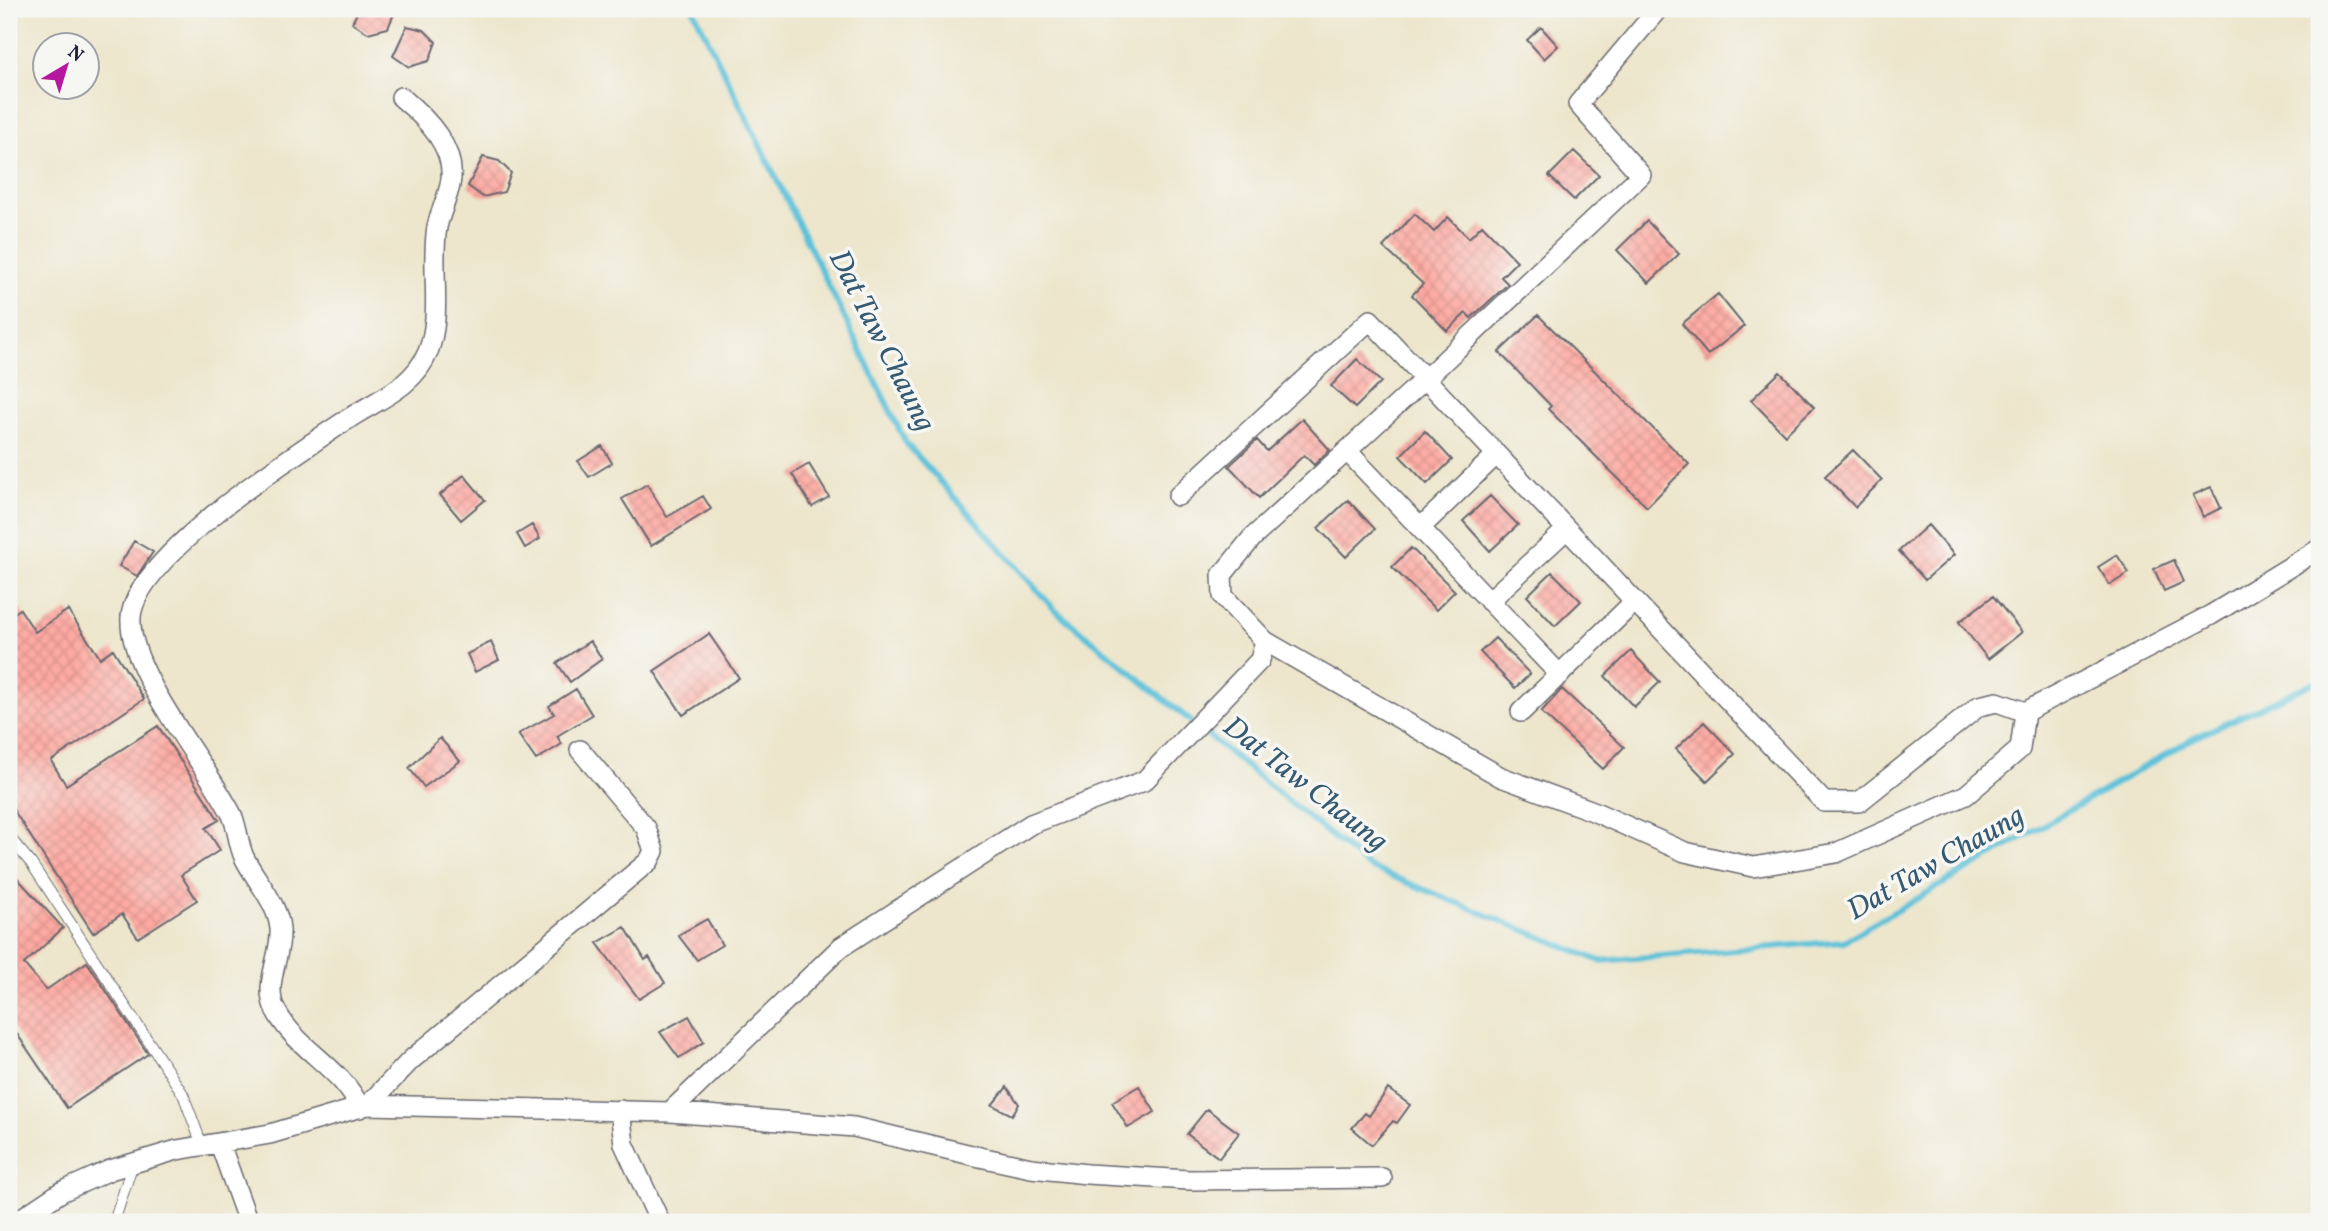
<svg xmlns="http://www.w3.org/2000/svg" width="2328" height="1231" font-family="Vollkorn,serif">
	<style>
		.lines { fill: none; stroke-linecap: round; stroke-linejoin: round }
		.stream { stroke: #5bc1d9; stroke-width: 6 }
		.building { fill: url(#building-cross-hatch) }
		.lane-casing { stroke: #69676e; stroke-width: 12 }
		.street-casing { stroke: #69676e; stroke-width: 22 }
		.lane { stroke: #fff; stroke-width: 10 }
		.street { stroke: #fff; stroke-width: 19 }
		.labels { text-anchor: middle; stroke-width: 7; stroke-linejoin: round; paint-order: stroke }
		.water-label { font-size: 30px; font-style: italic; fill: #365a72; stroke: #f6f6f2 }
	</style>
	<defs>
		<pattern id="building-cross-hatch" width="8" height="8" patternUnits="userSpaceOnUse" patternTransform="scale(1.75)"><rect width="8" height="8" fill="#fdaaa2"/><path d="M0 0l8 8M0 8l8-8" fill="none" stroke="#d9928c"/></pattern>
	</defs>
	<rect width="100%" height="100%" fill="#f6f6f2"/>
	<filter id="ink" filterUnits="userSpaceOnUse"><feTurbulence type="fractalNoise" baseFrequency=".0143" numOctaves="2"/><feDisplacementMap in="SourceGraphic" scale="14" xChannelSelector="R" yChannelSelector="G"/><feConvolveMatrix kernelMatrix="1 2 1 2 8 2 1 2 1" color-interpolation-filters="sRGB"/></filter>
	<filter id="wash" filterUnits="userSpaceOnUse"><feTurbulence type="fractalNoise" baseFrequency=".00686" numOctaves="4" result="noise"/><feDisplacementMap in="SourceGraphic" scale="28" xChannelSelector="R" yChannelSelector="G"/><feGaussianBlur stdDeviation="1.57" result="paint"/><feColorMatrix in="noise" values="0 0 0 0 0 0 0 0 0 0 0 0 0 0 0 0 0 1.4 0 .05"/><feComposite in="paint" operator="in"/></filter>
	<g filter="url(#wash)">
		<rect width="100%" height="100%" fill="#ede6cc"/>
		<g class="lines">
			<path class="stream" d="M693 9 906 443 1055 610 1369 867 1600 961 1844 941 2194 738 2319 680"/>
		</g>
		<g id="blocks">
			<path class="building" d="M359 9H396L388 28 368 33 352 23Z
				M407 26 424 30 436 42 429 61 409 67 393 56Z
				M1541 27 1558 46 1544 59 1527 40Z
				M1574 151 1599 175 1574 200 1549 176Z
				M483 157 499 161 511 173 504 192 483 197 468 186Z
				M1415 214 1434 232 1448 217 1469 238 1482 225 1517 261 1501 277 1508 284 1471 318 1466 313 1447 331 1412 295 1423 284 1383 247Z
				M1647 221 1679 254 1649 283 1617 250Z
				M1718 294 1744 326 1708 355 1682 324Z
				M1538 315 1689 464 1647 507 1548 409 1551 406 1499 352Z
				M1357 359 1381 382 1355 408 1331 386Z
				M1780 372 1814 407 1785 435 1751 400Z
				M1302 419 1330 450 1314 465 1304 455 1259 498 1229 466 1257 440 1267 451Z
				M1425 431 1452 460 1427 484 1400 456Z
				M602 446 612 463 589 477 578 461Z
				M1853 450 1882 480 1855 507 1825 476Z
				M809 464 829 497 812 507 792 474Z
				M464 475 485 500 461 520 440 495Z
				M647 484 667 517 703 496 711 509 651 546 622 499Z
				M2211 487 2221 508 2203 517 2193 495Z
				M1490 496 1518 525 1490 551 1463 521Z
				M1348 500 1375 529 1346 557 1318 528Z
				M532 525 540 539 525 548 517 534Z
				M1928 525 1954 555 1925 580 1899 551Z
				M134 541 153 552 137 576 119 566Z
				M1411 548 1455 591 1436 610 1392 567Z
				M2117 555 2129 573 2110 585 2098 567Z
				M2174 560 2184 582 2164 591 2154 569Z
				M1552 572 1581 601 1555 626 1527 596Z
				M1993 596 2022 632 1988 659 1959 622Z
				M20 609 35 632 68 610 100 658 113 649 144 699 51 761 66 785 158 726 219 820 206 828 220 850 181 875 197 900 138 938 122 914 93 933 9 803V617Z
				M709 634 739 678 683 715 654 671Z
				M1495 638 1530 674 1515 688 1480 652Z
				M590 641 602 659 570 682 557 663Z
				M491 642 499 660 475 672 467 654Z
				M1631 651 1660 682 1634 707 1605 676Z
				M576 689 592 715 557 736 562 744 536 760 518 734 554 714 549 706Z
				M1562 689 1624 747 1603 769 1541 712Z
				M1704 722 1735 754 1707 781 1676 749Z
				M440 738 460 761 424 787 409 768Z
				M9 869 63 928 24 964 46 990 87 962 148 1054 67 1108 9 1022Z
				M707 919 722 945 697 960 678 935Z
				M625 927 645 960 649 957 665 983 639 999 597 943Z
				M689 1016 704 1042 679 1058 660 1032Z
				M1139 1086 1155 1112 1128 1128 1112 1102Z
				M1007 1087 1019 1104 1012 1115 992 1105Z
				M1388 1089 1410 1105 1397 1123 1393 1121 1372 1145 1352 1128 1365 1113 1369 1116Z
				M1207 1109 1239 1133 1219 1158 1187 1134Z"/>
		</g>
	</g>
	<g filter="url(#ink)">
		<use href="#blocks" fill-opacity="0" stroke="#69676e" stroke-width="2"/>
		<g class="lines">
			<g class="lane-casing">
				<path id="lane" d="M9 837 31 863 183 1094 202 1145
					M114 1222 133 1163"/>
			</g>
			<g class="street-casing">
				<path id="street" d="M1347 451 1560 675
					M1178 496 1370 320 1824 802H1859L1979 706 1997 702 2025 712 2211 615 2319 549
					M1420 528 1496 455
					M1489 601 1566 530
					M1265 641 1501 777 1593 811 1685 852 1753 867 1836 853 1966 795 2020 749 2025 712
					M1521 712 1634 602
					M368 1105 411 1060 649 861 654 851 646 828 580 750
					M360 1108C342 1067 295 1049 275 1009 263 984 282 956 280 929 278 903 255 880 244 857 238 844 238 829 232 815 206 763 127 671 131 617 136 556 297 453 348 419 378 399 413 388 428 352 443 313 430 267 437 227 440 213 447 199 450 185 458 149 426 118 401 97
					M620 1110 624 1144 660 1222
					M670 1112 841 947 1031 824 1144 781 1260 660 1265 641 1223 596 1222 575 1252 538 1425 379 1641 175 1578 104 1658 9
					M220 1144 248 1222
					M16 1222 61 1192 110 1170 177 1150 270 1134 368 1105 670 1112 854 1127 980 1157 1031 1168 1087 1174 1189 1180 1382 1178"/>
			</g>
			<use href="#lane" class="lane"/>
			<use href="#street" class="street"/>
		</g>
	</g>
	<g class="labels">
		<g class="water-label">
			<text transform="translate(883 340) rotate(63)" y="10">Dat Taw Chaung</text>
			<text transform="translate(1306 783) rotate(38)" y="10">Dat Taw Chaung</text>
			<text transform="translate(1935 862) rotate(-30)" y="10">Dat Taw Chaung</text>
		</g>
	</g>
	<rect width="2328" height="1231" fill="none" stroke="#f6f6f2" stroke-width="35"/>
	<g transform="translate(66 66) rotate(38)"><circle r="33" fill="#f6f6f2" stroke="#a1a1a9" stroke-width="2"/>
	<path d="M0-5L12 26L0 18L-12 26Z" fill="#b5179e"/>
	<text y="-10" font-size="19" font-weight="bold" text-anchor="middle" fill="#22223b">N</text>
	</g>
</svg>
